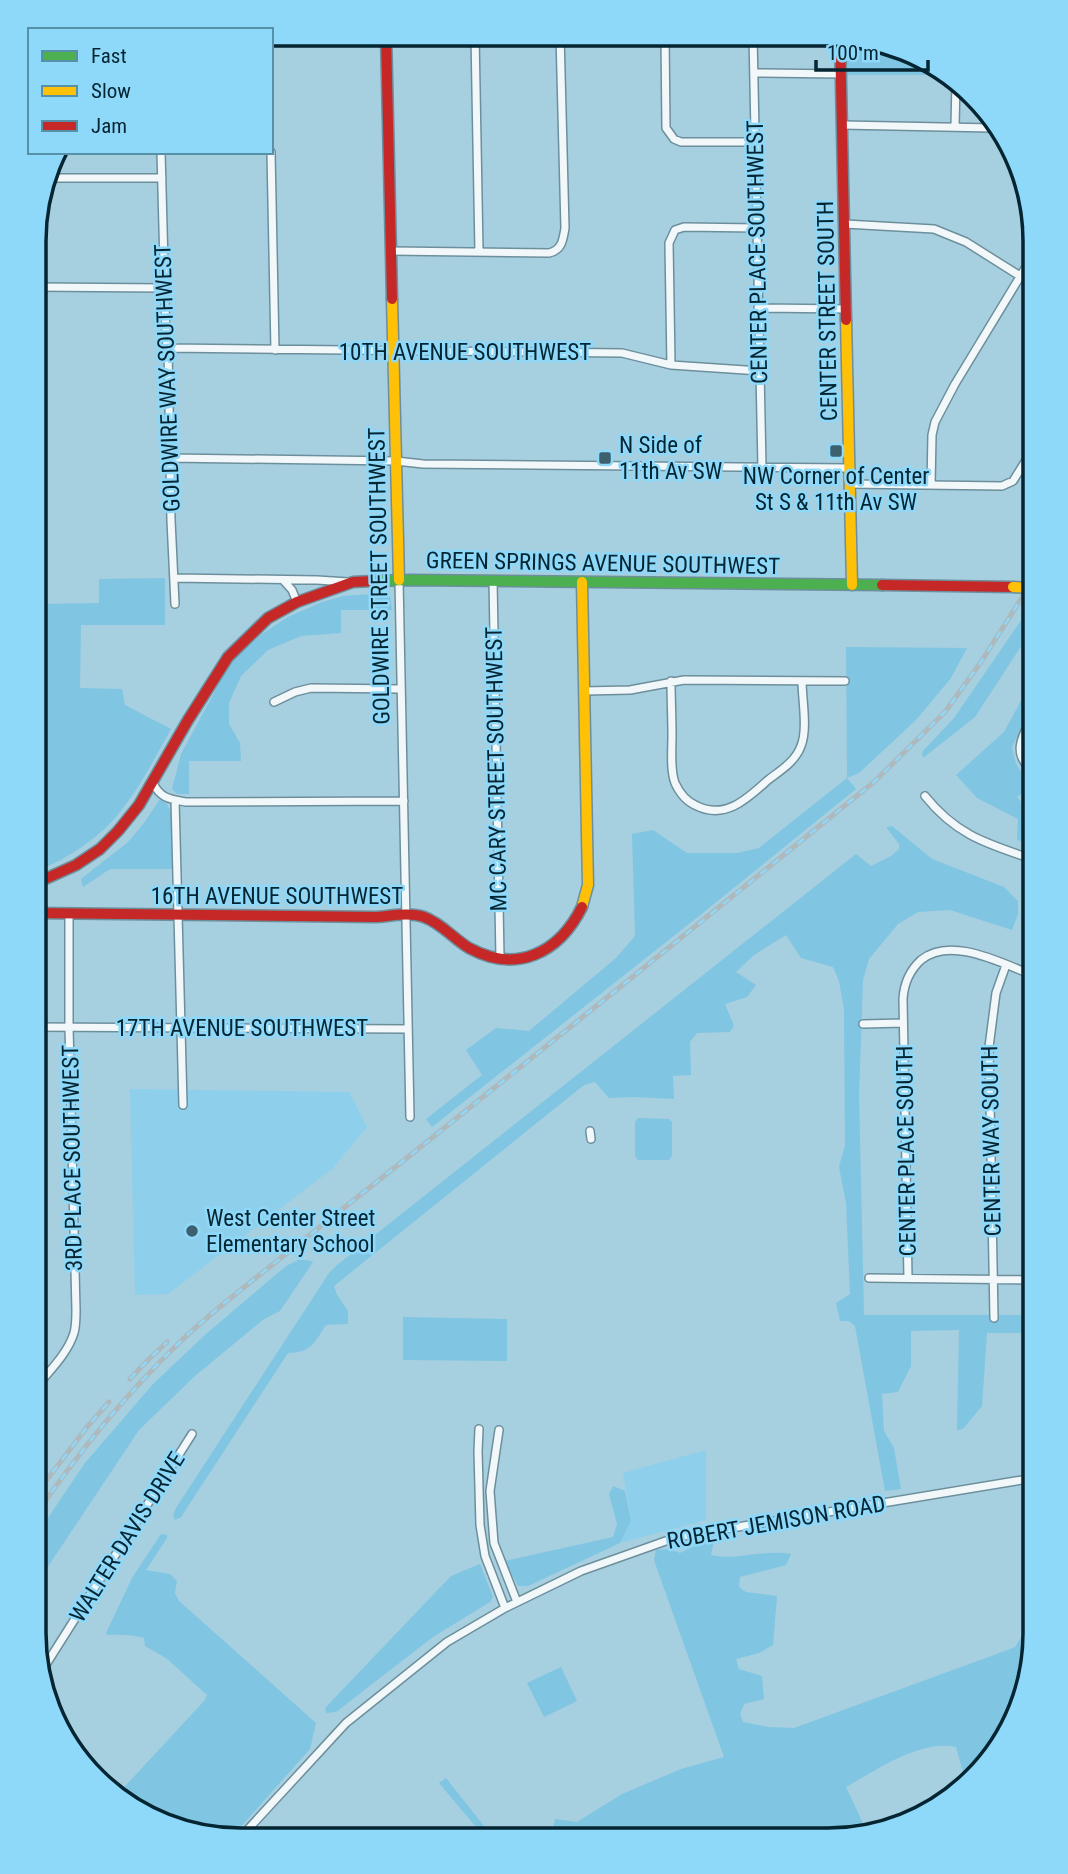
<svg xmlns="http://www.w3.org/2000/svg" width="1068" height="1874" font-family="'Roboto Condensed',sans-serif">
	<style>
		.built { fill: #8ed0ec }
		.green { fill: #80c5e2 }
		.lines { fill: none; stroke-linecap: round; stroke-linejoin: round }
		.street-casing { stroke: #6d8f9c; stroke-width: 10 }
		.fast-casing { stroke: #6d8f9c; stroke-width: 13 }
		.slow-casing { stroke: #6d8f9c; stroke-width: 13 }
		.jam-casing { stroke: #6d8f9c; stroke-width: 13 }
		.street { stroke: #f2f8fa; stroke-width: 7 }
		.fast { stroke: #4caf50; stroke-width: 10 }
		.slow { stroke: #ffc107; stroke-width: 10 }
		.jam { stroke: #c62828; stroke-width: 10 }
		.rail-casing { stroke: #aeb9bd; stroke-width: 5 }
		.rail { stroke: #8ed8f9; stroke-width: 2.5; stroke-dasharray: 8; stroke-linecap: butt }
		.slow-bridge-casing { stroke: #6d8f9c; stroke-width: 13; stroke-linecap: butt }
		.slow-bridge { stroke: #ffc107; stroke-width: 10 }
		.poi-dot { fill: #3d606e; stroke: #8ed8f9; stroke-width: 2.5 }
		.labels { text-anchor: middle; stroke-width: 5; stroke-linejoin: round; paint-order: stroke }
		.street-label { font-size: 23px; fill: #042531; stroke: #8ed8f9 }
		.poi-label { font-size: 23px; fill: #042531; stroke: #8ed8f9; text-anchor: start }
		.rim { fill: none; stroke: #042531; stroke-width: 3.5 }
	</style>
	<rect width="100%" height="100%" fill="#a6cfe0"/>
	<path class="built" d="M130 1089 349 1092 367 1127 332 1169 168 1294 135 1295Z
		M706 1450V1520L620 1543 631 1520 623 1473Z"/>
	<path class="green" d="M845 37H867L920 63 921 68H929L945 75H847Z
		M165 578V625H81L80 688 122 689 125 705 171 729C155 757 140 788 119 813 100 838 64 861 34 872L35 604 99 603V579Z
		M385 593 390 596 392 610H341V633L301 636 268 650 241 676 229 703V724L240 743 241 761H189V794H177L172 789 181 754 224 674 238 655 262 634 288 617 322 602 344 596Z
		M1033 603H1035V625L975 717 923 758 922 752 954 718Z
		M846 647 967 648 951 678 916 720 859 773 847 778 856 789 699 916 432 1127 426 1119 482 1075 466 1050 496 1028 529 1031 616 958 635 936 632 834 653 830 687 853H737L759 848 847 778Z
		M1035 675V699L1012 747 1016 764 1022 773 1035 781V790L1024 792 1017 797 1025 806 1035 808V819L1025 827 1021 841 1017 840 1018 819 977 798 956 775 1004 732Z
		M160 799 167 804 171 812 172 869H110L83 887 81 879 128 842 144 823Z
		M892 826 932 859 1004 887 1018 901V914L1012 930 950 910 918 912 898 924 869 959 863 980 859 1095 864 1315H1034V1333H987L982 1406 963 1429 957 1430 959 1330 911 1331V1366L898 1392 882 1394 884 1431 894 1448 901 1489 885 1491 855 1326 849 1321H840L836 1303 850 1294 846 1203 839 1167 845 1145 844 1009 839 981 833 967 801 958 786 935 754 955 736 972 756 985 747 997 725 1004 734 1026 730 1032 697 1033 690 1042 691 1075 673 1076 674 1099 633 1097 609 1098 595 1082 584 1085 334 1286 337 1295 348 1311V1324L326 1325C315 1342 311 1353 288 1353L181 1517 175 1520 173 1515 176 1508 329 1273 337 1265 856 854 871 866 891 856 899 849V844L886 827Z
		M638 1118 669 1119 672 1122V1156L669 1160H638L635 1156V1122Z
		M298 1260H307L313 1262 280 1311 264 1319 195 1376 139 1430 33 1589V1540L85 1463 153 1384 206 1334 286 1266Z
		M403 1317 507 1319V1361L403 1360Z
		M613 1486 625 1491 631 1521 620 1543 528 1586H518L505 1561 613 1537 617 1524 609 1494Z
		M161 1534 167 1535V1538L146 1570 170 1574 177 1581 175 1593 179 1601 316 1723 310 1749 230 1839H213L117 1795 205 1700 207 1695 166 1658 145 1646 144 1638C137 1635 115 1634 107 1635L106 1633 132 1578Z
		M707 1540 714 1541 711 1555C738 1561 763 1549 791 1554L786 1565 740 1577 739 1587 746 1592 777 1596 773 1645 759 1653 736 1659 739 1669 762 1676 764 1699 744 1704 740 1714 743 1722 768 1727 794 1728 1005 1651 1015 1647 1034 1617V1647L1019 1712 992 1760 965 1779 956 1747C920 1739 877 1770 846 1787L868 1834 827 1841 551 1840 555 1819 577 1822 622 1794 681 1769 724 1757 654 1560 656 1550 670 1549 680 1553Z
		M480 1564 493 1597 490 1602 433 1637 336 1712 326 1713 325 1708 451 1576Z
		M561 1667 577 1701 544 1717 527 1683Z
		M446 1778 495 1840H487L439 1783Z"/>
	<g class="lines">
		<g class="street-casing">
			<path id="street" d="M475 35 479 252
				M665 36 666 128 674 139 681 142H755
				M753 36 762 467
				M754 73 841 74
				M842 125 993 128
				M955 127 956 81
				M161 152 166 340 168 348 171 520 175 604
				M271 152 275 350
				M53 156V178
				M46 178H162
				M845 224 934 229 966 242 1020 276
				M391 251 549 253C562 250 563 240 565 228L560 35
				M35 287 164 288
				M758 308 847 309
				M168 348 622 353 671 365 760 371
				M671 365 669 243 675 230 684 227 757 228
				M170 458 396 461 423 464 849 468
				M849 484 1002 486 1013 481 1035 446
				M931 485 932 435 935 422 955 384 1035 252
				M174 578 317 580 348 582
				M283 580 292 590 297 602
				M399 580 410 1117
				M493 580 500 958
				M671 681C671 699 672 717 672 735 672 750 670 770 675 783 680 794 687 802 697 806 726 820 748 798 768 780 781 770 795 762 801 746 808 729 802 699 802 681
				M584 691 630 690 684 680 845 681
				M274 702 295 692 311 688 401 689
				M1035 772C1008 754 1024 733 1035 712
				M153 783C161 799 170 799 186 802L404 801
				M925 796C957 836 988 844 1035 860
				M175 800 183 1105
				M863 1024 903 1023
				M34 1027 408 1029
				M590 1131 591 1139
				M869 1278 1034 1280
				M908 1278 903 999C904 983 909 971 921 960 951 935 1003 964 1035 976
				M994 1318 989 1047 996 993 1006 965
				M34 1390C48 1372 67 1355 74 1333 76 1326 76 1318 76 1310L69 1027V914
				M479 1429 478 1451 480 1525 485 1556 505 1608
				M499 1430 490 1491 494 1543 517 1602
				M40 1674 192 1434
				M239 1839 346 1723 447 1642 505 1608 581 1571 677 1537 1034 1478"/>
		</g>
		<g class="fast-casing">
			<path id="fast" d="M374 581 410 580 882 585"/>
		</g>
		<g class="slow-casing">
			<path id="slow" d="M392 299 399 580
				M846 320 852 585
				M582 907 588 885 582 582"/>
		</g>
		<g class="jam-casing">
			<path id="jam" d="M386 34 392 299
				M840 37 846 320
				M882 585 1013 587
				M34 884 76 865 100 849 118 831 139 805 188 720 228 657 268 618 297 602 353 582 374 581
				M34 913 375 917C391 916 409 912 424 917 441 923 454 939 469 948 517 974 559 953 582 907"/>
		</g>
		<use href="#street" class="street"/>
		<use href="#fast" class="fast"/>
		<use href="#slow" class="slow"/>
		<use href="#jam" class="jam"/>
		<g class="rail-casing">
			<path id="rail" d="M130 1379 148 1360 167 1342
				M33 1498 87 1427 109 1402
				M33 1519C76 1455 126 1394 181 1341 209 1314 241 1290 272 1265 319 1228 366 1190 413 1153 567 1030 721 906 874 782L945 712 981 662 1035 577"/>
		</g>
		<use href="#rail" class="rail"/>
		<g class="slow-bridge-casing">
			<path id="slow-bridge" d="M1013 587 1035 588"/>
		</g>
		<use href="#slow-bridge" class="slow-bridge"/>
	</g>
	<g class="poi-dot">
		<rect x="829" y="444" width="14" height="14" rx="3.5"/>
		<rect x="598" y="451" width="14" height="14" rx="3.5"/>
		<circle cx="192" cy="1231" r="7"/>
	</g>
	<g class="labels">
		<g class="street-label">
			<text transform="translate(757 252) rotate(-91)" y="8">CENTER PLACE SOUTHWEST</text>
			<text transform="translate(827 311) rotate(-91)" y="8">CENTER STREET SOUTH</text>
			<text x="465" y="360">10TH AVENUE SOUTHWEST</text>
			<text transform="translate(167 378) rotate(-92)" y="8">GOLDWIRE WAY SOUTHWEST</text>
			<text transform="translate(603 563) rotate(1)" y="8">GREEN SPRINGS AVENUE SOUTHWEST</text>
			<text transform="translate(379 576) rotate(-91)" y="8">GOLDWIRE STREET SOUTHWEST</text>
			<text transform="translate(496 769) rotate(-91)" y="8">MC CARY STREET SOUTHWEST</text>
			<text x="277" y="904">16TH AVENUE SOUTHWEST</text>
			<text x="242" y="1036">17TH AVENUE SOUTHWEST</text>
			<text transform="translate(991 1141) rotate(-91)" y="8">CENTER WAY SOUTH</text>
			<text transform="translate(906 1151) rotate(-91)" y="8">CENTER PLACE SOUTH</text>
			<text transform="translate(72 1158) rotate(-91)" y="8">3RD PLACE SOUTHWEST</text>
			<text transform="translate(776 1522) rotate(-10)" y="8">ROBERT JEMISON ROAD</text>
			<text transform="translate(127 1537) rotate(-58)" y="8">WALTER DAVIS DRIVE</text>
		</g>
		<g class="poi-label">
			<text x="619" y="453">N Side of<tspan x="619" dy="26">11th Av SW</tspan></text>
			<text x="836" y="484" text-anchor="middle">NW Corner of Center<tspan x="836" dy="26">St S &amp; 11th Av SW</tspan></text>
			<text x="206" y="1226">West Center Street<tspan x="206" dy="26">Elementary School</tspan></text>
		</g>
	</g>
	<path d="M0 0H1068V1874H0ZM241 46H828A195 195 0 0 1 1023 241V1633A195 195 0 0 1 828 1828H241A195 195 0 0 1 46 1633V241A195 195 0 0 1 241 46Z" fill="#8ed8f9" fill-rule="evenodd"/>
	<path class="rim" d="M241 46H828A195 195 0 0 1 1023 241V1633A195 195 0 0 1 828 1828H241A195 195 0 0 1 46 1633V241A195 195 0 0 1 241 46Z"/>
	<rect x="28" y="28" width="245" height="126" fill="#8ed8f9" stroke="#5790a9" stroke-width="2"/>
	<rect x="42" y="51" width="35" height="10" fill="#4caf50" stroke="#5790a9" stroke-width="2"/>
	<text x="91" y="63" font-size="21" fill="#042531">Fast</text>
	<rect x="42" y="86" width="35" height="10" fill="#ffc107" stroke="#5790a9" stroke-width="2"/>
	<text x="91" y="98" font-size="21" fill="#042531">Slow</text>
	<rect x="42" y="121" width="35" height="10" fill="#c62828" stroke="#5790a9" stroke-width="2"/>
	<text x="91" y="133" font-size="21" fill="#042531">Jam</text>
	<path d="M816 60v10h112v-10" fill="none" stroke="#042531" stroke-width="3.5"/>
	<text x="827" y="60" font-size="21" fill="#042531" stroke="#8ed8f9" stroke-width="5" paint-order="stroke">100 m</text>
</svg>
